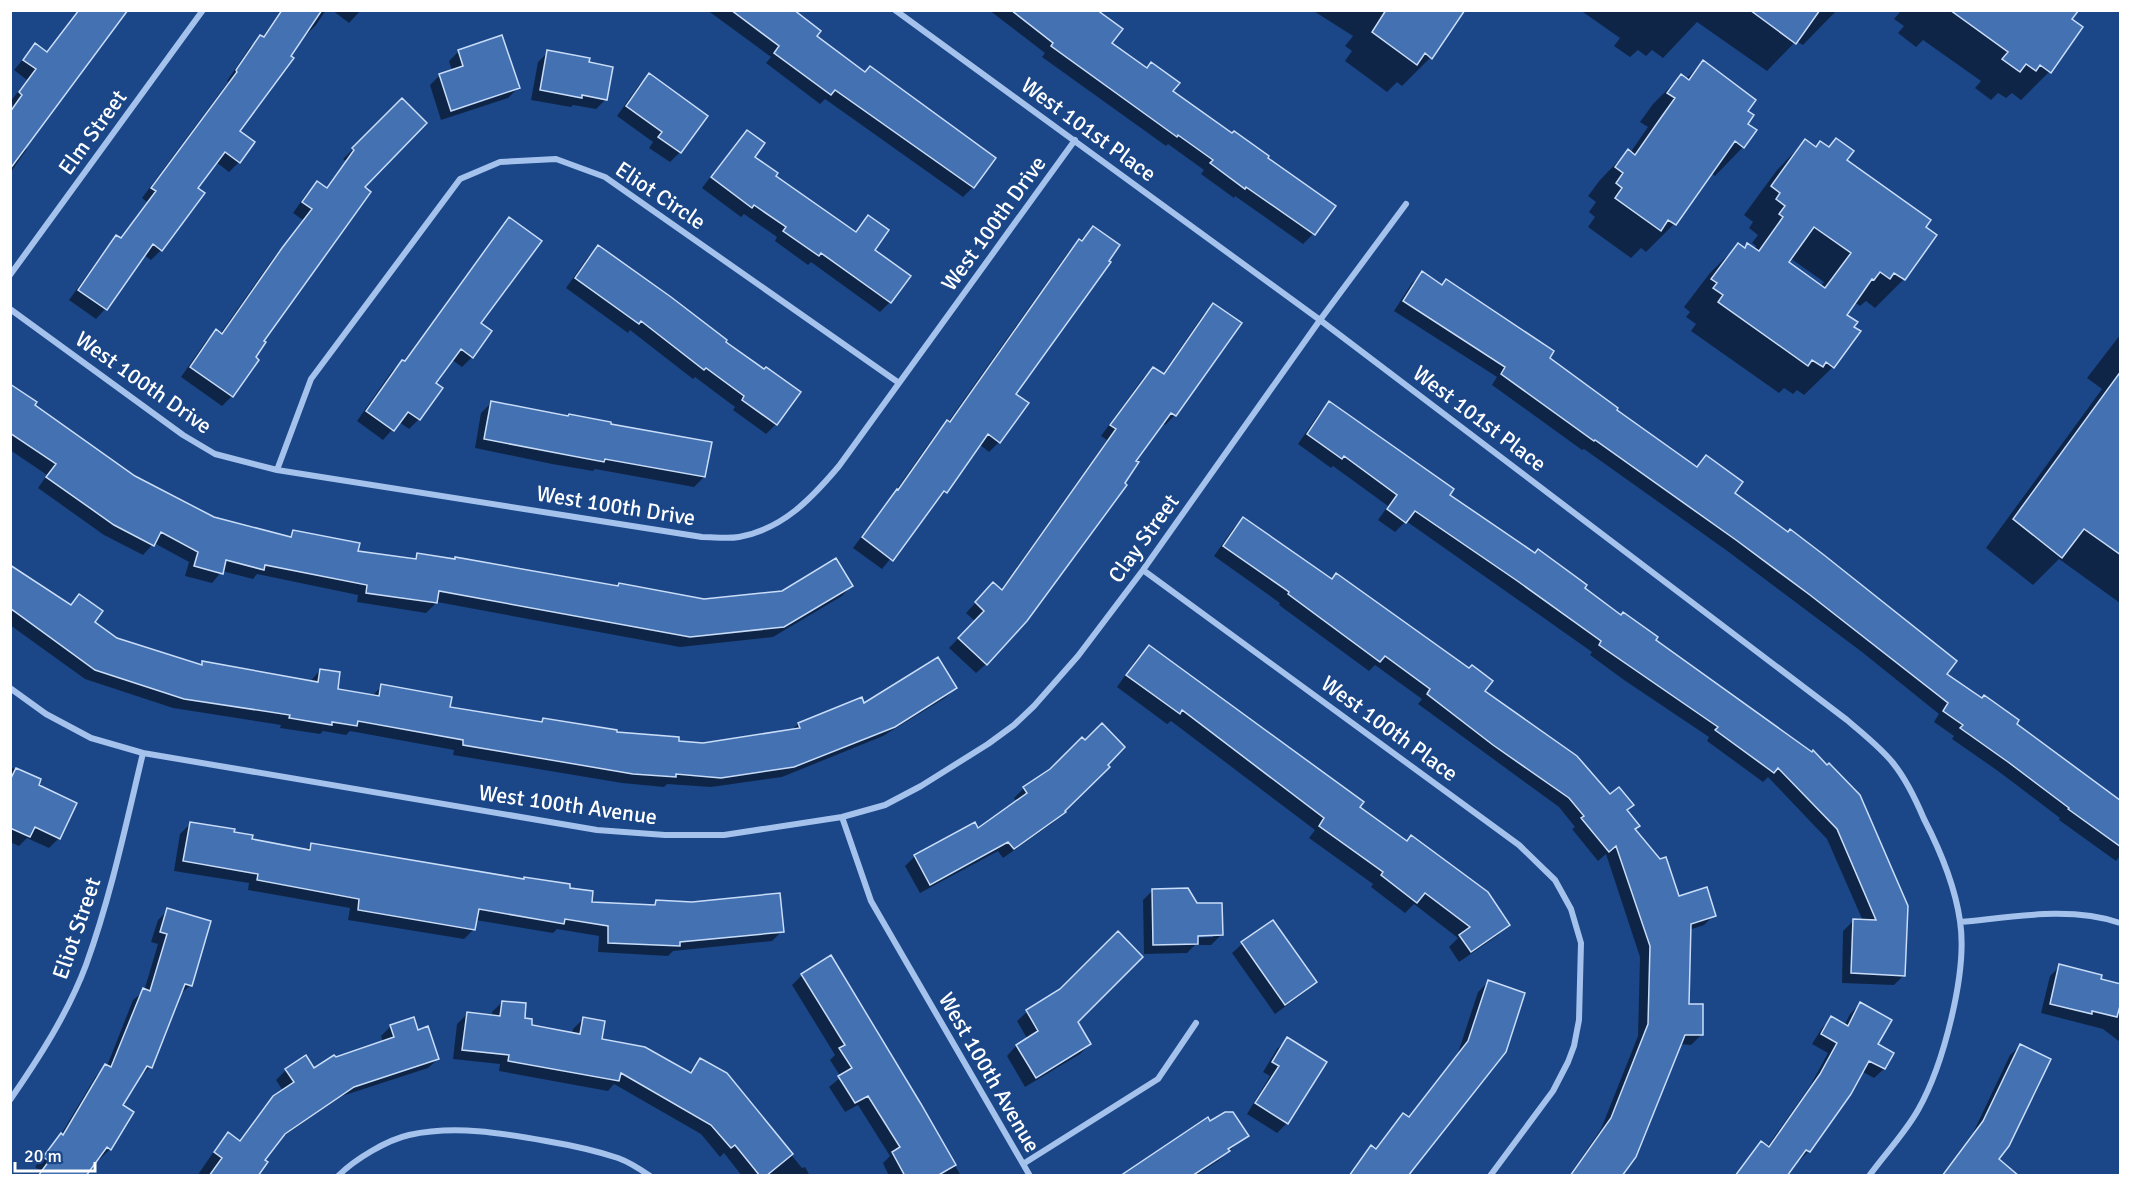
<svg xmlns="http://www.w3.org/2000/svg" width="2131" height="1186" font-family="Signika,sans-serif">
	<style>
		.shadow { fill: #0007; fill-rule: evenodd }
		.building { fill: #4371b2; stroke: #c9ddf9; stroke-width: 1.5; fill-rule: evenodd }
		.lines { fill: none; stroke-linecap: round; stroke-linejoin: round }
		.street { stroke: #a4c2ec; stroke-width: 6 }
		.labels { text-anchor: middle; stroke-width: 6; stroke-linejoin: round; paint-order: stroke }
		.street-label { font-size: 22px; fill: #fff; stroke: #1b4788 }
	</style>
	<rect width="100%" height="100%" fill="#1b4788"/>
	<path class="shadow" d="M78 10H127L25 147 27 149 10 173V110L13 105 10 102 27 80 14 70 35 45 46 53Z
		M281 10H326L316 25 306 35 305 34 238 131 239 162 229 172 216 162 196 188 161 250 151 260 144 255 105 309 96 319 69 300 107 247 117 237 120 239 147 202 142 198 228 82 227 81 250 47 260 37 262 38Z
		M332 10H361L349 23Z
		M707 10H791L815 36 973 187 963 197 825 99 820 104 766 63 771 57Z
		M989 10H1074L1110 43 1171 92 1334 206 1313 234 1303 244 1235 196 1234 198 1201 174 1204 170 1168 144 1166 146 1042 57 1045 53Z
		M1312 10H1464L1430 58 1402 86 1397 82 1387 92 1345 61 1352 51 1345 46 1353 36Z
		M1580 10H1837L1803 45 1796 41 1767 71 1697 22 1663 58 1652 50 1646 56 1638 50 1630 57 1614 46 1620 38Z
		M1898 10H2073L2049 72 2021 100 2012 93 2006 98 1998 93 1991 100 1975 88 1981 81 1923 40 1916 47 1898 33 1904 26 1894 19 1900 12Z
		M459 51 518 88 508 98 441 120 430 85 440 75 452 71 449 61Z
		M548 52 588 63 606 99 596 109 573 105 571 107 531 100 538 62Z
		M1703 62 1746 124 1755 130 1743 147 1715 176 1711 173 1674 224 1646 252 1641 248 1631 258 1588 227 1595 217 1589 212 1596 202 1588 196 1600 180 1628 151 1630 153 1648 127 1640 122 1653 104 1681 76 1686 79Z
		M649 75 680 152 670 162 649 148 653 142 617 116 639 85Z
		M402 100 362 187 262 341 232 396 222 406 181 377 206 341 216 331 220 334 272 260 303 220 293 213 307 193 317 183 325 189 346 161 343 159Z
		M747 132 753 157 774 176 854 233 869 217 873 250 909 276 890 302 880 312 811 262 808 265 775 241 777 237 744 214 741 217 702 188 737 142Z
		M1805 141 1815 148 1845 161 1935 235 1904 279 1875 308 1866 301 1860 306 1854 302 1845 315 1852 327 1859 332 1833 367 1804 395 1797 390 1793 394 1784 388 1779 393 1691 331 1696 324 1686 317 1690 312 1684 307 1710 273 1738 245 1744 249H1754L1756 246 1752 243 1758 235 1749 228 1753 222 1744 215 1777 170ZM1790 258 1824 282 1820 287 1787 262Z
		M509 219 479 323 472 357 462 367 451 359 434 384 419 419 409 429 399 422 383 440 357 421 392 371 403 362 500 229Z
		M1093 228 1014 395 999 442 989 452 979 444 945 492 882 569 853 548 894 493 937 432 948 422 1069 251Z
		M598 247 724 342 799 392 776 424 766 434 733 410 735 407 695 377 693 379 630 330 628 333 566 288 588 257Z
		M1422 273 1441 286 1446 281 1615 410 1695 468 1706 457 1733 493 1945 674 2120 803V856L2116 861 2059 820 2060 818 1998 771 1952 739 1954 736 1934 722 1939 714 1862 652 1726 550 1584 449 1582 450 1492 385 1497 377 1394 311 1412 283Z
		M1213 305 1175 415 1165 425 1162 423 986 664 976 673 949 648 975 621 966 613 993 584 1000 591 1107 440 1101 436 1143 378 1153 368 1162 375 1203 315Z
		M2120 335V603L2059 559 2033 585 1986 548 2102 389 2087 378Z
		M10 386 33 405 134 477 214 519 287 538 293 532 357 552 412 560 417 555 454 560 455 558 704 601 851 586 842 596 773 637 680 647 437 602 426 613 357 602 358 595 257 574 253 579 222 571 212 583 185 576 189 562 154 543 143 555 104 535 38 488 47 475 10 450Z
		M491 403 609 425 704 477 694 487 595 469 593 471 552 464 475 448 481 413Z
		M1330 403 1448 495 1583 589 1812 754 1904 975 1894 985 1842 983 1843 931 1853 921H1863L1827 839 1768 777 1763 782 1707 741 1709 737 1624 680 1590 655 1592 652 1406 521 1395 532 1378 520 1388 506 1333 466 1331 468 1298 444 1320 412Z
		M1243 519 1483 692 1610 796 1626 811 1634 830 1678 898 1714 915 1704 925 1689 930 1688 1005 1701 1035 1691 1045 1679 1044 1621 1176H1569L1601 1129 1638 1036 1640 957 1606 854 1598 861 1572 829 1575 827 1559 807 1418 704 1422 699 1375 665 1369 671 1279 605 1280 603 1214 556 1233 529Z
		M10 567 70 605 79 596 93 622 116 639 200 666 203 663 310 682 320 670 336 690 372 696 382 686 448 708 540 723 543 719 677 743 703 745 791 731 798 724 863 705 955 688 945 698 883 736 782 777 711 787 667 784 664 787 622 783 453 755 454 750 350 731 346 735 323 731 320 734 280 728 281 725 173 708 85 679 10 625Z
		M1149 646 1358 808 1406 842 1508 925 1497 936 1459 962 1449 947 1458 938 1414 904 1405 913 1371 887 1373 884 1309 838 1315 830 1171 721 1167 724 1117 687 1138 657Z
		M1106 765 1054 822 1003 858 998 851 920 893 905 866 915 856 977 830 1017 802 1014 798 1024 788Z
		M10 767 39 780 37 786 59 838 49 848 27 838 19 846 10 842Z
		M190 824 232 833 250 840 305 851 311 845 522 880 524 879 568 889 590 903 651 907 656 902 782 931 772 941 673 951 668 956 598 952 599 936 557 929 553 933 475 920 474 929 464 939 348 920 350 908 248 890 249 883 174 871 180 834Z
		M1153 890 1197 905 1221 935 1211 945H1195L1187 953 1144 954 1143 900ZM1213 934V937L1191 938 1190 935Z
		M168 910 191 985 179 995 150 1067 140 1077 139 1076 121 1106 110 1149 100 1159 98 1157 84 1176H37L40 1171 35 1167 60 1136 96 1076 107 1066 133 1000 144 991 158 944 151 942 158 920Z
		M1242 944 1315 982 1305 992 1275 1014 1232 953Z
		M2060 966 2099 980 2120 985V1042L2103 1029 2041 1013 2050 976Z
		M802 975 920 1105 961 1176H889L883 1163 890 1156 858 1105 845 1112 829 1087 841 1077 830 1060 835 1055 792 985Z
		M1488 982 1504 1051 1406 1176H1348L1371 1147 1375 1149 1403 1115 1408 1118 1458 1053 1478 992Z
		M1061 990 1076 1022 1090 1044 1080 1054 1025 1087 1007 1056 1016 1046 1028 1040 1017 1021 1027 1012Z
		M502 1002 530 1027 572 1035 573 1029 583 1019 600 1040 688 1073 700 1060 726 1075 802 1168 805 1167 810 1176H742L724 1153 720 1157 701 1134 614 1084 608 1091 499 1071 500 1064 453 1059 457 1024 467 1014 492 1016V1012Z
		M1860 1004 1876 1044 1892 1054 1884 1069 1874 1078 1861 1071 1809 1151 1799 1161 1797 1160 1785 1176H1734L1761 1143 1767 1147 1810 1086 1828 1053 1812 1044 1822 1028 1832 1018 1844 1026 1850 1014Z
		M391 1026 417 1032 438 1059 428 1068 342 1096 278 1140 263 1160 257 1176H197L219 1144 228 1134 238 1142 264 1108 283 1091 276 1080 286 1070H314L335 1058 383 1042 381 1036Z
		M1287 1039V1123L1277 1133 1247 1114 1270 1076 1263 1072 1277 1049Z
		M2020 1046 1997 1160 2000 1176H1941L1973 1133 2010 1055Z
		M1210 1123 1247 1135 1218 1161 1195 1176H1123Z"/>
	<path class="building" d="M79 10H128L10 169V112L22 95 19 92 36 69 23 60 35 43 47 52Z
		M282 10H322L291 56 294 58 240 131 255 142 240 163 225 152 198 188 205 193 162 251 153 244 107 310 78 290 116 235 121 238 156 191 151 188 237 72 236 70 260 35 264 37Z
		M731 10H794L821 31 817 36 865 72 870 66 996 158 974 188 835 90 831 95 774 53 779 46Z
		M1011 10H1097L1123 29 1112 43 1147 68 1151 62 1180 83 1173 91 1232 133 1234 131 1269 156 1268 158 1336 206 1315 235 1246 187 1245 189 1210 163 1213 160 1178 135 1177 137 1051 46 1053 43Z
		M1386 10H1465L1432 59 1425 53 1417 65 1372 32Z
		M1750 10H1820L1796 44Z
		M1950 10H2079L2072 19 2083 27 2051 73 2040 65 2036 71 2026 64 2020 72 2002 59 2008 52Z
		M502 35 520 88 451 111 439 74 463 66 458 50Z
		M547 50 590 58 589 62 613 67 607 100 582 95V98L540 90Z
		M1703 60 1756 100 1748 111 1754 115 1748 124 1757 130 1744 148 1735 141 1676 225 1668 220 1661 231 1615 198 1622 188 1616 183 1623 173 1615 167 1628 149 1635 155 1660 119 1675 98 1667 93 1681 74 1689 80Z
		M649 73 708 116 681 153 658 137 662 132 626 106Z
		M402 98 427 123 365 187 371 192 264 341 266 342 256 357 259 360 233 397 190 367 216 329 222 334 282 248 312 209 302 202 317 181 327 188 354 150 352 148Z
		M747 130 765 143 755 157 778 173 776 176 856 232 868 215 889 230 875 250 911 276 891 303 821 253 819 256 783 231 786 227 754 205 752 208 711 177Z
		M1836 138 1854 151 1847 160 1931 220 1926 227 1937 235 1905 280 1894 273 1890 279 1880 272 1874 280 1872 279 1847 315 1858 322 1854 327 1861 331 1834 368 1826 362 1823 367 1812 360 1808 366 1718 302 1723 295 1713 288 1717 283 1711 279 1738 243 1745 248 1747 243 1759 251 1783 217 1779 214 1785 206 1776 199 1780 193 1771 186 1805 139 1816 147 1820 141 1829 147ZM1814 227 1851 253 1825 288 1789 262Z
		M509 217 542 241 481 323 492 331 473 358 461 349 436 383 443 388 420 420 408 412 394 431 366 411 402 360 405 361Z
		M1093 226 1120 245 1109 261 1111 262 1016 394 1029 403 1000 443 988 434 947 493 944 491 893 561 862 537 897 489 898 490 947 420 950 422 1079 239 1082 241Z
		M598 245 671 297 727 340 726 342 764 369 766 367 801 392 777 425 742 400 744 396 706 368 704 370 641 321 639 324 575 278Z
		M1422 271 1442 285 1446 279 1554 351 1550 358 1618 408 1617 410 1697 467 1706 455 1743 482 1735 493 1788 532 1790 529 1824 555 1957 661 1947 674 1982 698 1984 695 2019 720 2017 724 2121 801V847L2068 809 2069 808 2008 762 1960 728 1963 725 1943 711 1948 703 1810 595 1736 540 1595 440 1594 441 1501 374 1505 367 1403 301Z
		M1213 303 1242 323 1176 416 1171 413 1136 461 1139 462 1125 483 1127 485 1027 621 987 665 958 638 984 611 975 602 993 582 1002 590 1116 429 1110 425 1153 367 1164 374Z
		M2121 371V555L2084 529 2062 558 2013 519Z
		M10 384 37 402 35 405 135 476 214 517 291 537 293 530 360 543 358 551 416 559 417 553 455 559V557L618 586 619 583 704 599 782 591 836 558 853 586 784 627 690 637 439 591 437 603 366 593 367 585 265 565 264 570 226 560 223 574 194 566 198 552 161 532 154 546 114 525 46 477 56 464 10 433Z
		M491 401 568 416 569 414 611 422V424L712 442 705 477 605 459 604 462 562 454 484 439Z
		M1329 401 1454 489 1450 495 1535 553 1538 549 1587 585 1585 588 1621 615 1623 612 1658 637 1656 640 1812 752 1813 750 1827 765 1829 763 1860 795 1908 906 1905 976 1851 973 1853 919 1876 920 1837 829 1778 768 1774 773 1715 730 1718 727 1599 645 1601 641 1516 580 1415 511 1406 523 1387 509 1397 495 1344 456 1342 459 1307 434Z
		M1243 517 1332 579 1336 573 1469 668 1472 665 1493 681 1485 691 1577 756 1610 794 1619 787 1634 805 1627 810 1640 826 1635 829 1660 859 1666 857 1679 896 1707 887 1716 916 1691 924 1689 1004H1703V1035H1685L1636 1157 1622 1176H1570L1611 1118 1648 1024 1650 946 1616 846 1609 852 1581 818 1584 816 1569 798 1493 745 1427 694 1430 689 1385 656 1380 662 1288 594 1289 592 1223 546Z
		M10 565 71 605 79 594 103 611 95 622 117 638 202 665V661L318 682 320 669 340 672 338 689 379 696 381 684 452 697 450 707 542 722 543 718 617 730V732L679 737V741L703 743 800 728 798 723 862 697 864 703 938 657 957 688 895 727 794 767 721 778 676 774V777L633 774 463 745V740L358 721 357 726 332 722V725L289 718 290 715 184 699 95 670 10 608Z
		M1149 645 1364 802 1360 807 1407 841 1411 835 1488 892 1510 925 1471 952 1459 935 1470 927 1425 893 1417 903 1381 875 1383 872 1319 826 1324 818 1182 710 1180 714 1126 675Z
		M1102 723 1125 747 1108 765 1110 767 1065 811 1066 812 1014 849 1008 842 930 885 914 855 975 822 978 828 1027 793 1023 787 1050 769 1082 737 1085 740Z
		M16 768 41 779 39 785 77 803 60 839 35 827 30 837 10 828V780Z
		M190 822 235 829 234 832 253 835 252 839 310 850 311 843 524 879V877L570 884V888L593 891 592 902 655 905 656 900 692 902 780 893 784 932 680 942V946L608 943V926L565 919 564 924 479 909 475 930 358 910 359 899 257 880 258 874 183 861Z
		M1188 888 1197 903H1222L1223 935 1198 936V944L1153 945 1152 889Z
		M167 908 211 921 192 986 185 984 152 1068 147 1066 123 1105 134 1112 111 1150 107 1147 86 1176H38L49 1161 43 1157 61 1133 63 1135 105 1064 111 1067 143 988 150 991 167 934 160 932Z
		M1273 920 1317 982 1285 1005 1241 942Z
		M1118 931 1143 957 1078 1022 1091 1044 1036 1078 1016 1045 1038 1031 1026 1010 1060 989Z
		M831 955 921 1104 956 1165 937 1176H905L892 1152 900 1147 868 1096 855 1103 838 1076 852 1068 839 1048 845 1045 801 974Z
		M2059 964 2102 975 2101 979 2121 984V1002L2117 1017 2092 1011V1014L2050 1004Z
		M1488 980 1525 993 1506 1052 1408 1176H1349L1371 1145 1376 1149 1403 1113 1409 1117 1468 1041Z
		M502 1001 526 1003 525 1018 532 1019V1025L580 1034 583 1017 605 1021 602 1039 645 1047 691 1073 700 1058 727 1073 793 1154 766 1176H760L735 1145 731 1148 711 1125 621 1073 619 1081 508 1061 509 1055 462 1050 467 1012 500 1016Z
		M1860 1002 1892 1020 1878 1044 1894 1053 1885 1069 1869 1061 1851 1094 1810 1152 1806 1150 1787 1176H1735L1761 1141 1769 1147 1820 1074 1837 1043 1821 1034 1831 1016 1848 1026Z
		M414 1017 418 1030 428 1026 439 1059 354 1087 285 1134 265 1160 268 1162 258 1176H209L222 1158 214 1152 228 1132 240 1141 273 1096 294 1082 285 1069 306 1055 314 1068 334 1055 336 1057 394 1037 390 1025Z
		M1287 1037 1327 1062 1288 1124 1255 1103 1279 1066 1272 1062Z
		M2020 1044 2051 1059 2009 1146 1999 1159 2019 1176H1942L1983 1121Z
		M1225 1112H1233L1249 1136 1228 1149 1230 1151 1192 1176H1120L1208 1117 1210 1121Z"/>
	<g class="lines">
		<path class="street" d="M895 10 1320 320 1847 720C1863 734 1880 747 1893 763 1906 779 1916 800 1924 819 1940 850 1955 886 1960 921 1968 972 1943 1066 1918 1110 1905 1133 1885 1154 1869 1176
			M10 275 203 10
			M10 309 183 435 215 454 277 470 702 537C714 537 727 539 739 537 783 529 812 498 839 466L1075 140
			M277 470 311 379 460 179 500 162 556 159 605 177 899 383
			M1143 570 1519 845 1555 880 1571 909 1581 943 1579 1020 1574 1046 1568 1062 1553 1091 1490 1176
			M10 688 46 714 91 738 143 753 597 830 665 835H724L842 817 885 805 921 786 988 744 1014 725 1034 706 1078 656 1143 570 1320 320 1406 204
			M842 817 871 901 1030 1176
			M1961 922C2013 917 2070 906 2120 923
			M10 1100C39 1058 68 1013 86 965 111 896 126 824 143 753
			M1023 1164 1158 1079 1196 1023
			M338 1176C355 1159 387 1140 409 1135 455 1125 501 1133 546 1141 570 1145 594 1150 618 1158 629 1162 640 1169 650 1176"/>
	</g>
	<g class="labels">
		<g class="street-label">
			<text transform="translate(1089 129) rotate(36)" y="8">West 101st Place</text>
			<text transform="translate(92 132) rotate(-54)" y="8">Elm Street</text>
			<text transform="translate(661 195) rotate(34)" y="8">Eliot Circle</text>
			<text transform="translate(993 223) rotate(-54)" y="8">West 100th Drive</text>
			<text transform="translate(144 382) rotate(35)" y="8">West 100th Drive</text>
			<text transform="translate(1480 418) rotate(37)" y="8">West 101st Place</text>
			<text transform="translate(616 505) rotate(9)" y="8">West 100th Drive</text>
			<text transform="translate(1143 538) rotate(-54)" y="8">Clay Street</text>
			<text transform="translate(1390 728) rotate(36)" y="8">West 100th Place</text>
			<text transform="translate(568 804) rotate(8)" y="8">West 100th Avenue</text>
			<text transform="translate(76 928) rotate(-71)" y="8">Eliot Street</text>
			<text transform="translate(990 1072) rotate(60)" y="8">West 100th Avenue</text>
		</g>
	</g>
	<rect width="2131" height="1186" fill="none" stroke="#ffffff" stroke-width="24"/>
	<path d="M15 1162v9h80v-9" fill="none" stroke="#ffffff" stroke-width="3"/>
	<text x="24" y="1162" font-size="18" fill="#ffffff" stroke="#1b4788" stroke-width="4.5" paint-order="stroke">20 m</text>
</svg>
